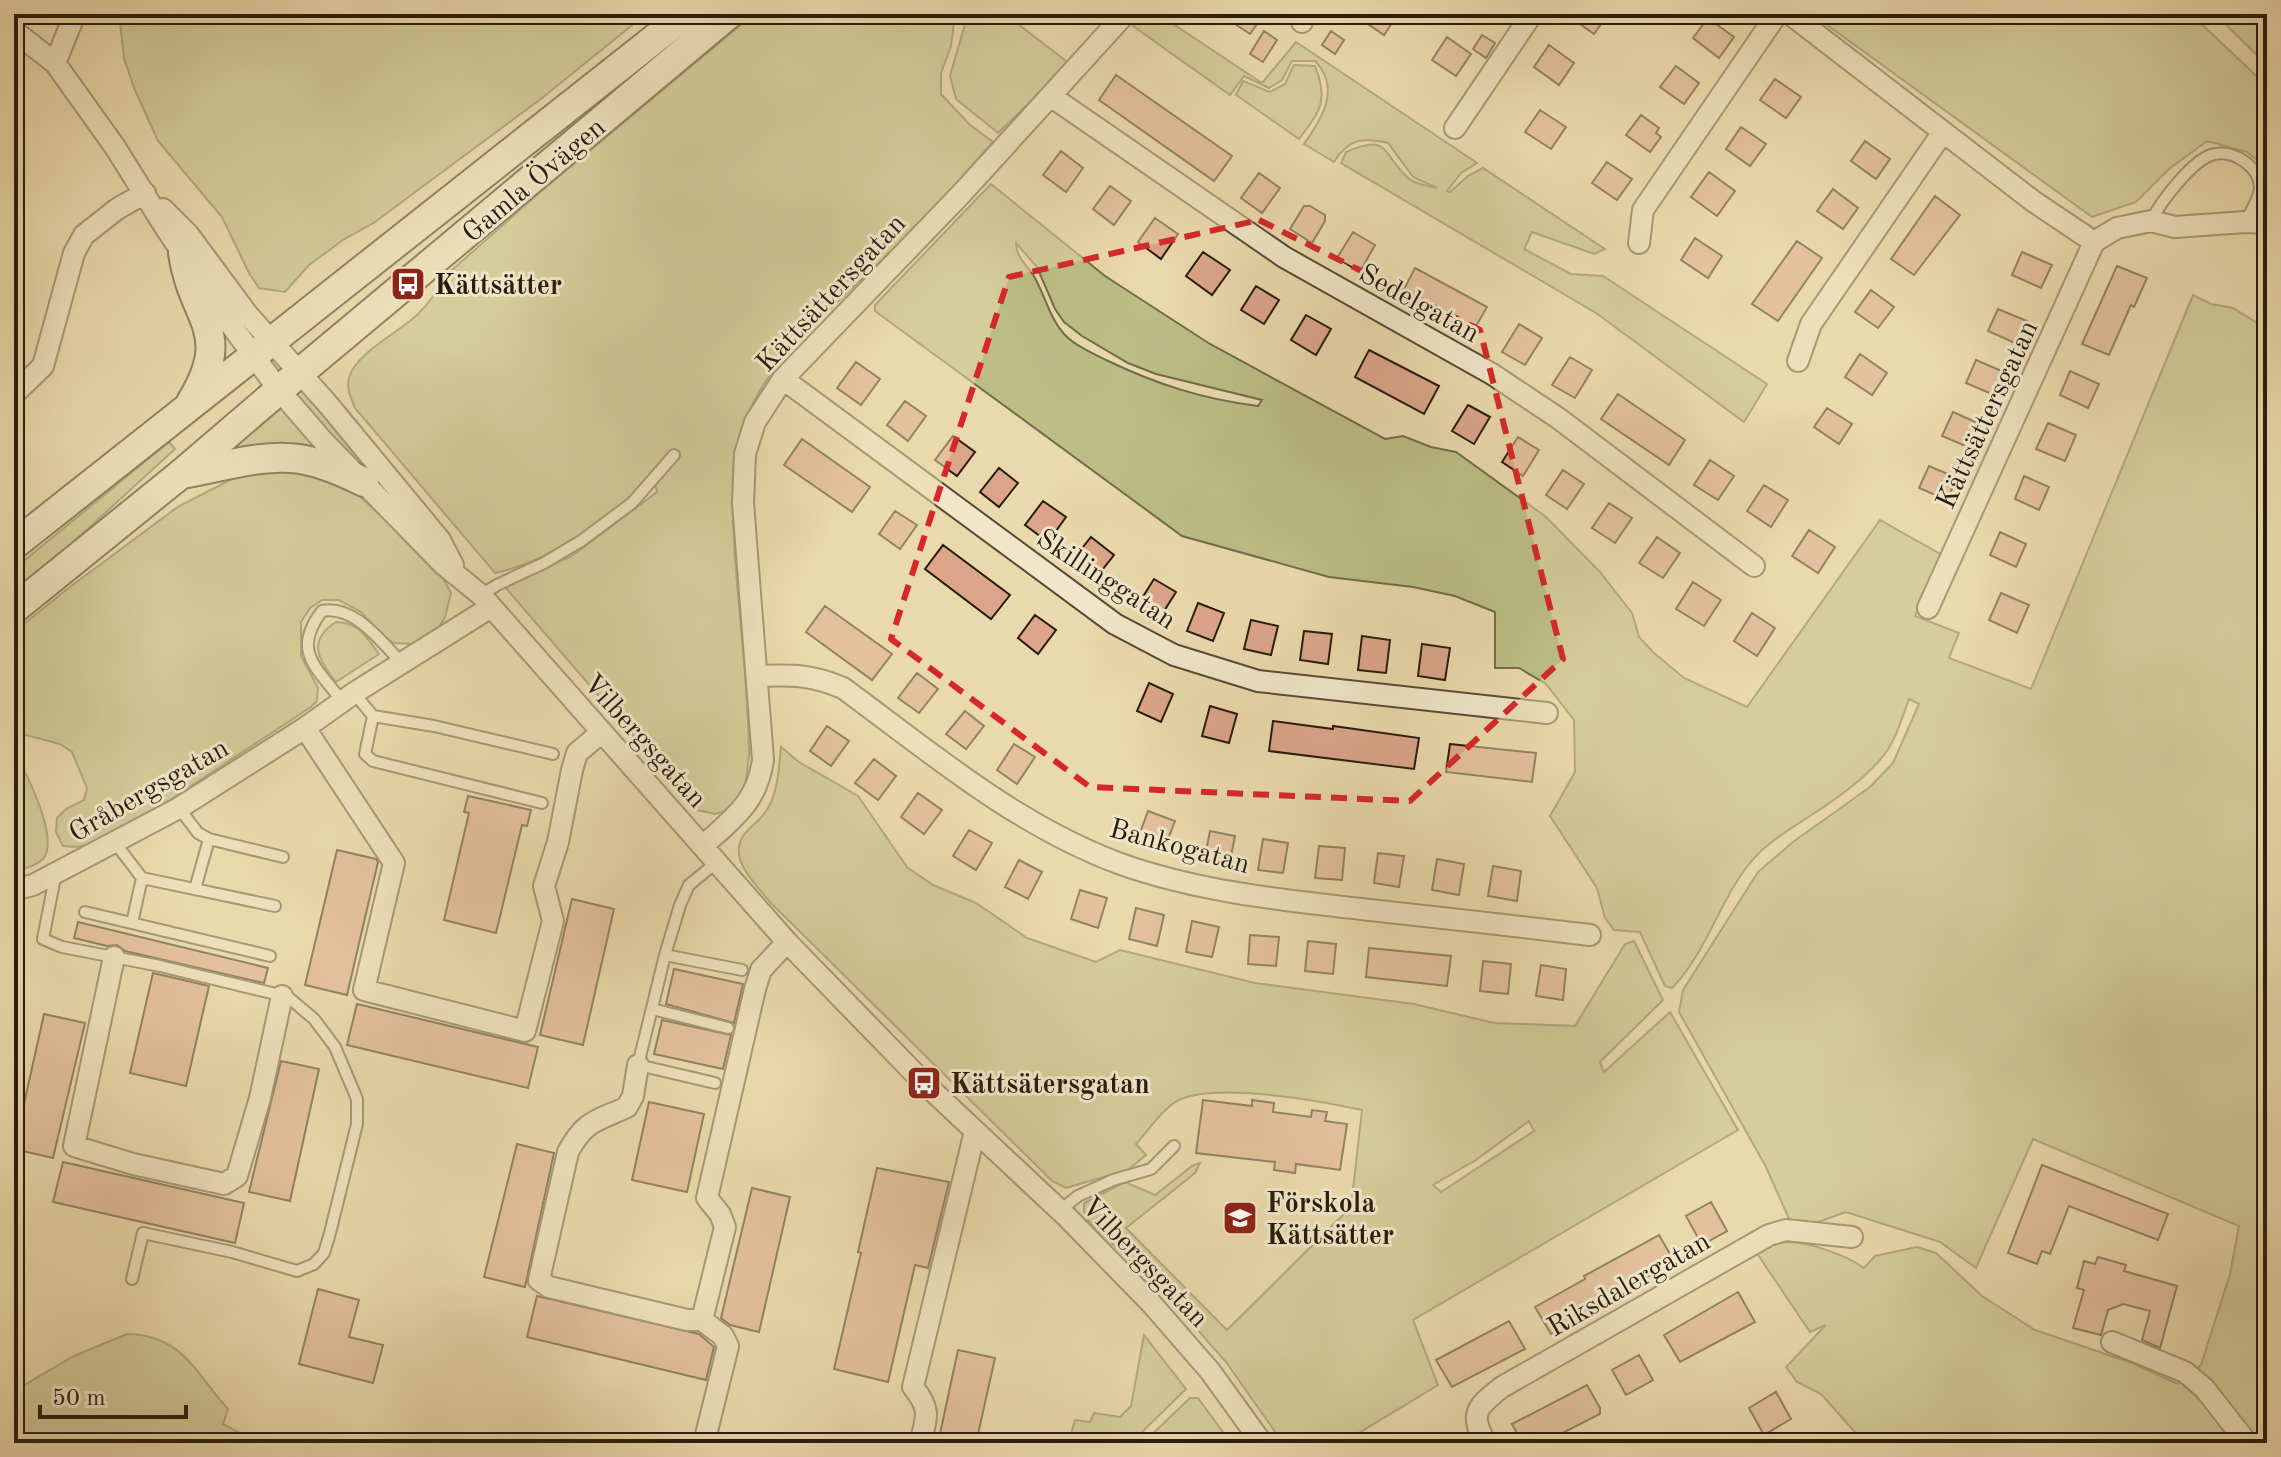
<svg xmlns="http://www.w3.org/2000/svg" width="2281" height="1457" font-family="'Old Standard TT',serif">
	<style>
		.green { fill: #bcbe86; stroke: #726d4a; stroke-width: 2; fill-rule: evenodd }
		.building { fill: #dca58a; stroke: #281c0d; stroke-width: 2 }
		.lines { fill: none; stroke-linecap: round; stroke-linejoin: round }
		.service-casing { stroke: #584b35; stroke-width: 14 }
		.minor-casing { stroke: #584b35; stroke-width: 24 }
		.secondary-casing { stroke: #281c0d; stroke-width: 32 }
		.service { stroke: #f1e6c9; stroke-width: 10 }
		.minor { stroke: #f1e6c9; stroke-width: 20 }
		.secondary { stroke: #f1e6c9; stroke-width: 28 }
		.marked { fill: none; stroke: #d62828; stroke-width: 6; stroke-dasharray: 16 10; stroke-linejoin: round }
		.labels { text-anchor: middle; stroke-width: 6; stroke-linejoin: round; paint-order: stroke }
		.street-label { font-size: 28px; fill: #281c0d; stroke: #f1e6c9 }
		.poi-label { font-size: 28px; font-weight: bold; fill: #281c0d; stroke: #f1e6c9; text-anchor: start }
	</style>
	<rect width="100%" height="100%" fill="#ead9ac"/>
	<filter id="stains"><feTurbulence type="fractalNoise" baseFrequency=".0025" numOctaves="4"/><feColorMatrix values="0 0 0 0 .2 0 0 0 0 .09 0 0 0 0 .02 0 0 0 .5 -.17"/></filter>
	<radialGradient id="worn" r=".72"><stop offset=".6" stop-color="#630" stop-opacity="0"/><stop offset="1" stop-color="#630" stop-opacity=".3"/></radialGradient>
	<path class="green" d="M119 14H646L542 98 375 222 343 240 309 265 285 292 259 288 249 273 222 217 158 141 134 88 124 58Z
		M754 14H955L951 46 941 73V94L970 125 993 142C957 183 920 224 880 262 819 321 736 383 733 476 730 569 749 663 749 756L745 787 732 809 715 814 697 810 505 587 572 556 657 492 653 476C645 482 637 490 630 497 592 531 545 562 495 573L355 408C351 398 346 389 349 378 355 353 400 332 418 314 428 304 438 292 443 278L539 193Z
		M968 14H1005L1070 64 998 133 956 99 950 76Z
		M1142 14H1158L1262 83 1296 42 1477 163 1461 173 1447 191 1450 192 1468 176 1483 168 1605 249 1594 254 1532 232 1524 249 1571 274 1603 276 1767 384 1744 422 1596 313 1341 163 1346 152C1390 134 1380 151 1407 177 1413 184 1428 186 1437 188L1413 177 1388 143C1363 137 1348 139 1334 162L1304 144C1321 120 1342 88 1315 61H1292L1282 80 1269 88 1244 76 1230 95 1133 26Z
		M1812 14H2191L2267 86V217H2263L2267 187 2265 166 2247 152 2207 141 2169 169 2136 202 2092 217Z
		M2215 14H2267V65Z
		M1294 65 1315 66C1329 101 1320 111 1299 139L1236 95 1243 81 1270 92 1285 84Z
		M991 184 1105 276 1210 344 1385 439 1403 436 1431 447 1456 452 1546 517 1600 572 1632 613 1639 637 1654 653 1684 678 1747 707 1880 520 1942 555 1915 616 1959 633 1949 658 2031 689 2193 295 2211 304 2233 308 2267 329V1443H1861L1855 1432 1821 1394 1797 1382 1786 1367 1826 1325 1810 1332 1756 1252C1764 1249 1772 1245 1780 1243 1801 1238 1848 1256 1864 1268L1875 1256 1917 1247 1936 1253 1982 1296 2035 1330 2132 1363 2178 1384 2201 1365 2230 1274 2239 1226 2033 1139 1976 1268 1940 1242 1846 1212 1813 1224 1790 1221 1766 1167 1679 1012 1683 990 1758 872 1793 842 1870 787 1893 763 1919 704 1909 699C1902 718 1896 739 1884 755 1865 779 1838 798 1813 814 1795 826 1774 838 1758 854 1721 892 1710 949 1672 988L1665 986 1640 932 1614 930 1605 918 1597 888 1550 816 1575 772 1574 720 1546 684 1519 668H1495V612L1455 596 1413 587 1329 577 1182 536 875 311V305ZM1016 243 1037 267 1055 309 1064 322 1082 336 1128 363 1156 374 1262 400 1258 406C1202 399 1156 384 1106 360 1092 353 1074 345 1064 334 1050 318 1046 299 1036 280 1029 266 1016 259 1016 243Z
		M297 392H303L373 472 351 462 295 396Z
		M279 405 316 448 317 455 219 454Z
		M169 442 175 449 58 556 14 591V569Z
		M284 466 310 473 355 492 437 567 451 593 445 617 436 632 411 644 394 643 384 636 361 612 339 600H322L310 608 301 622V656L318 688 317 701 311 707 144 817 105 840 78 847 63 846 56 832 57 818 66 809 84 800 87 788 72 752 60 744 14 732V632L66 590 179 506 238 476Z
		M336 622C360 623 365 636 379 654L336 682C318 660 307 640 336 622Z
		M781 747 799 762 858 796 907 867 933 885 976 903 1027 938 1096 962 1120 950 1255 983 1414 1004 1494 1023 1575 1026 1625 944 1634 941 1663 1000 1600 1062 1604 1072 1670 1012 1738 1130 1413 1320 1438 1385 1359 1433 1364 1443H1283L1226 1362 1181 1311 1088 1220 1084 1211V1203L1125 1182 1155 1195 1192 1166 1200 1163 1195 1173 1126 1228 1227 1330 1351 1207 1362 1110C1320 1101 1217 1082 1179 1100 1163 1108 1148 1131 1136 1144L1146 1155 1128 1170 1066 1188 1052 1181 769 901C756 884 728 860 743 836 750 826 762 820 768 808 778 791 779 766 781 747ZM1529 1121 1534 1131 1441 1192 1433 1185 1476 1160Z
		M14 760 20 763C30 781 59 840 43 859 36 866 23 869 14 872Z
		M127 1334C183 1335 195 1373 228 1409L223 1424 244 1435 249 1443H14V1391L74 1356Z
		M1144 1335 1186 1389 1131 1443H1068L1075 1420 1090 1422 1094 1413 1120 1417 1131 1406Z
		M1190 1398H1198L1231 1443H1143Z"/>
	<path class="building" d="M1220 14H1264L1250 34Z
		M1353 14H1398L1384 35Z
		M1566 14H1608L1594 34Z
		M1708 18 1734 37 1719 58 1693 38Z
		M1264 31 1277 40 1263 62 1250 54Z
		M1331 31 1344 40 1335 54 1322 45Z
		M1482 35 1495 43 1486 58 1473 49Z
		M1447 37 1471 54 1456 76 1432 60Z
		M1549 45 1574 63 1559 85 1534 67Z
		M1676 66 1699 83 1684 104 1660 87Z
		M1116 75 1232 156 1214 181 1099 100Z
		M1775 79 1801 97 1786 118 1760 100Z
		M1540 110 1566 127 1551 149 1525 132Z
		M1641 115 1659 128 1656 133 1661 137 1650 152 1626 135Z
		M1741 127 1766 144 1750 166 1726 149Z
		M1865 141 1890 159 1876 179 1851 161Z
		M1061 151 1083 168 1066 192 1043 175Z
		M1607 162 1632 179 1617 200 1592 183Z
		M1709 172 1735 191 1717 216 1691 197Z
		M1259 173 1280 188 1262 213 1241 198Z
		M1110 186 1131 201 1114 225 1093 209Z
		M1833 189 1858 208 1843 229 1817 211Z
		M1935 196 1960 215 1914 275 1891 259Z
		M1304 206H1310L1325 215V221L1312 243 1290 229Z
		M1155 218 1178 234 1161 259 1138 242Z
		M1353 232 1375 245 1360 272 1337 258Z
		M1695 238 1722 256 1708 278 1681 260Z
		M1797 241 1822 258 1778 321 1752 304Z
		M1203 252 1230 270 1212 295 1186 276Z
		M2022 252 2052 265 2041 288 2012 275Z
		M2117 266 2147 278 2134 307 2131 305 2109 355 2082 344Z
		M1415 268 1487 307 1471 335 1400 297Z
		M1256 286 1279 300 1264 324 1241 310Z
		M1871 290 1894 307 1878 328 1855 312Z
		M1998 309 2027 321 2017 344 1988 331Z
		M1306 315 1331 329 1316 355 1291 340Z
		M1519 324 1542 338 1525 365 1502 352Z
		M1369 350 1439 386 1424 414 1355 377Z
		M1860 354 1887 373 1872 395 1845 377Z
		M1570 357 1592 370 1575 398 1552 385Z
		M1976 360 2004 372 1994 395 1966 383Z
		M856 362 880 379 861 405 837 388Z
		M2070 371 2099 384 2088 408 2060 395Z
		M1618 394 1685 440 1669 465 1601 419Z
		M905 401 926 416 908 441 887 425Z
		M1468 405 1490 417 1474 444 1452 431Z
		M1827 408 1852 424 1839 444 1814 427Z
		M1953 412 1980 424 1970 448 1942 436Z
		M2048 423 2076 435 2065 461 2036 449Z
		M953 436 975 452 957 476 935 460Z
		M1518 437 1539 450 1523 476 1502 462Z
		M802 439 870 487 852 512 784 465Z
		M1710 460 1734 476 1718 500 1694 485Z
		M1929 466 1957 478 1947 500 1919 488Z
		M999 468 1018 483 999 507 980 492Z
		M1563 470 1584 484 1567 509 1546 495Z
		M2024 476 2049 487 2039 510 2015 499Z
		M1764 485 1788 500 1771 527 1747 511Z
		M1043 501 1066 517 1048 542 1025 525Z
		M1609 503 1632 518 1615 543 1592 528Z
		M895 511 917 525 900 549 879 534Z
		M1809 530 1835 547 1818 573 1792 556Z
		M2000 532 2026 544 2016 567 1990 555Z
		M1091 537 1114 555 1095 579 1072 561Z
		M1657 537 1680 553 1663 578 1639 563Z
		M943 545 1010 595 991 619 925 569Z
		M1154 579 1176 592 1159 619 1137 606Z
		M1693 582 1721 600 1704 626 1676 609Z
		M2001 593 2029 605 2017 633 1989 620Z
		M1198 603 1224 613 1213 641 1187 631Z
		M825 606 892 654 872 680 806 632Z
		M1752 613 1775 628 1757 656 1734 641Z
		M1035 615 1056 630 1038 654 1018 638Z
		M1251 620 1278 626 1271 655 1244 649Z
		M1304 631 1332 634 1328 664 1300 660Z
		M1362 636 1390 640 1386 673 1358 670Z
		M1422 644 1450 648 1445 680 1418 676Z
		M917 673 938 689 919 713 898 698Z
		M1149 683 1173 694 1161 722 1137 711Z
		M1210 706 1237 714 1229 743 1202 736Z
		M965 711 984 726 966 749 946 734Z
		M1273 721 1333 729V726L1419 738 1414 769 1269 751Z
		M827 726 849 741 831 766 810 751Z
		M1014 744 1035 757 1017 784 997 770Z
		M1450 744 1536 753 1532 782 1446 772Z
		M874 759 896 776 878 800 855 783Z
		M918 793 942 810 924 834 901 817Z
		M468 796 531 810 527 826 522 825 496 933 444 920 469 813 464 812Z
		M1148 811 1175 821 1164 850 1137 841Z
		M969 830 992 843 976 870 953 856Z
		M1210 831 1235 836 1229 866 1204 861Z
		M1263 839 1288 843 1283 873 1258 870Z
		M1319 846 1345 848 1342 880 1315 878Z
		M337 850 376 859 378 862 347 995 305 985Z
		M1378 853 1404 856 1399 887 1374 883Z
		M1437 859 1464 864 1459 895 1432 890Z
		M1019 860 1042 872 1028 899 1005 887Z
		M1493 866 1521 871 1517 901 1488 896Z
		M1080 890 1107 898 1098 928 1071 919Z
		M572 899 614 909 583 1045 540 1035Z
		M1136 908 1164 915 1157 946 1129 939Z
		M1192 921 1219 927 1212 957 1186 952Z
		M78 922 268 968 264 983 125 951 117 945 107 946 74 938Z
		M1250 935 1279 937 1276 966 1248 964Z
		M1308 941 1336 944 1333 974 1305 971Z
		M1369 948 1451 956 1447 986 1366 977Z
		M1483 961 1511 964 1508 994 1480 991Z
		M1541 965 1566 969 1563 1000 1536 996Z
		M674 969 743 984 734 1023 666 1004Z
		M153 973 209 986 186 1086 130 1073Z
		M357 1004 538 1047 528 1088 347 1045Z
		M44 1014 85 1023 53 1158 14 1149Z
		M662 1020 731 1035 723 1069 654 1054Z
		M281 1061 319 1069 290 1201 249 1192Z
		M1203 1100 1252 1106V1100L1274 1103 1273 1112 1311 1117 1312 1110 1327 1112 1325 1121 1347 1124 1340 1170 1296 1164 1295 1173 1274 1170 1275 1162 1196 1153Z
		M649 1102 704 1114 687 1192 632 1180Z
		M517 1144 554 1153 525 1287 484 1277Z
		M63 1162 244 1203 235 1243 53 1202Z
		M2042 1165 2168 1214 2158 1240 2069 1206 2050 1254 2042 1251 2037 1264 2008 1253Z
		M877 1168 949 1182 928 1268 915 1265 888 1382 834 1369 861 1253 858 1252Z
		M752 1188 790 1197 759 1332 730 1325 721 1318Z
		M1711 1202 1727 1231 1702 1245 1686 1216Z
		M1659 1235 1674 1261 1551 1334 1535 1307 1585 1279 1584 1276Z
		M2098 1257 2126 1265 2124 1271 2177 1286 2160 1348 2142 1340 2150 1311 2123 1304 2108 1310 2101 1335 2073 1328 2084 1290 2077 1288 2084 1261 2095 1264Z
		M318 1289 359 1300 349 1337 383 1345 373 1383 299 1364Z
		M1738 1292 1755 1322 1680 1362 1664 1335Z
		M537 1296 699 1334 714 1347 706 1380 527 1337Z
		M1509 1321 1525 1349 1452 1387 1436 1360Z
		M958 1350 995 1358 976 1443H938Z
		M1639 1355 1653 1380 1626 1395 1612 1370Z
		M1587 1385 1600 1408V1414L1543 1443H1522L1512 1424Z
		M1776 1392 1791 1419 1764 1435 1749 1408Z"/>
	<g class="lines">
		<g class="service-casing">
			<path id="service" d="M2151 221C2160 203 2194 157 2215 154 2234 150 2260 167 2260 188 2259 199 2251 212 2245 222
				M481 595 497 585 544 563 581 541 632 503 674 455
				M354 693 373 716 365 754 373 761 542 803
				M342 701C317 668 291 651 322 611 355 605 381 642 402 663
				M373 716 434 726 553 754
				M179 808 198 833 209 839 283 857
				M116 844 142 878 132 923
				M56 872 43 939 62 947 160 966 288 997 314 1019 335 1047 357 1099V1124L330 1233 324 1253 314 1264 297 1271 232 1252 143 1233 132 1279
				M142 878 275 906
				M195 889 209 839
				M85 912 270 956
				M665 955 742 970
				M652 1009 728 1028
				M715 1083 638 1065 665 955 680 905 689 885 717 862
				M1059 1211 1078 1196 1113 1180 1151 1169 1174 1146"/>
		</g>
		<g class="minor-casing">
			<path id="minor" d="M1790 14 2033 201 2094 242 1928 608
				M1302 22 1303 14
				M14 31 55 63 115 147 163 224 225 317 279 390 324 442 444 565 481 595 787 942 924 1083 1067 1217 1150 1302 1210 1371 1262 1443
				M55 63 75 14
				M1052 97 1284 257 1492 374 1558 418 1754 566
				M1455 128 1532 14
				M163 209 188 234 248 315 326 402 440 540 453 565
				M2094 242 2117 228 2151 221 2175 227 2245 222 2267 223
				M1639 243 1643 210 1777 14
				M1798 361 1811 324 1943 132
				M783 379 1115 624 1174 655 1258 681 1547 713
				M14 394 43 366 74 253 84 235 117 209 145 193
				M757 676C792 675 810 674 843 688 930 752 1016 825 1118 863 1195 891 1280 900 1361 909 1437 917 1514 926 1590 935
				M305 728 394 863 364 990 525 1031 553 921 544 886 558 842 572 770 577 753 602 732
				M703 846C733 818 757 803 763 760L743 503 745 454 755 422 783 379 963 192 1125 14
				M14 890 33 885 179 808 305 728 354 693 491 607
				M114 957 74 1146 133 1164 224 1184 237 1176 260 1098 282 996
				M638 1065 633 1096 627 1107C597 1121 585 1120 568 1152L539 1280 549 1287 687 1320H702L725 1227 720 1214 707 1198 755 989 761 970 787 942
				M702 1320 723 1336 728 1346 704 1443
				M2112 1342 2185 1372 2205 1389 2247 1443
				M920 1443C927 1417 931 1409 913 1387L975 1131
				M1486 1443C1468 1413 1478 1406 1502 1387L1769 1235 1786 1230 1852 1237"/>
		</g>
		<g class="secondary-casing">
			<path id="secondary" d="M183 253C192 319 235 331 191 402
				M182 474C219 468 262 453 300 459 323 463 343 472 364 482
				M14 545 686 14
				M14 609 181 474 279 390 729 14"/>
		</g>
		<use href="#service" class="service"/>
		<use href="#minor" class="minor"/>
		<use href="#secondary" class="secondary"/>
	</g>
	<path d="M0 0H2281V1457H0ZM1259 220 1480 330 1563 659 1410 801 1090 787 891 639 1009 277Z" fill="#ead9ac" fill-opacity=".55" fill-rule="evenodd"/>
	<path class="marked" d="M1259 220 1480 330 1563 659 1410 801 1090 787 891 639 1009 277Z"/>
	<defs>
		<g id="bus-square" transform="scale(1.8)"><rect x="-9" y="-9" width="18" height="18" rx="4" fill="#8f2418" stroke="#f1e6c9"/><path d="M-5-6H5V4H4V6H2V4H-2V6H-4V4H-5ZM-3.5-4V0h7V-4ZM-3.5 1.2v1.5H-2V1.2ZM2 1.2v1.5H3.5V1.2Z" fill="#fff"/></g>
		<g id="school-square" transform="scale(1.8)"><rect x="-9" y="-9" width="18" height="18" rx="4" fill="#8f2418" stroke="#f1e6c9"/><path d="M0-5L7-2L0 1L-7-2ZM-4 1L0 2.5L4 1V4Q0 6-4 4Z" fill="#fff"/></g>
	</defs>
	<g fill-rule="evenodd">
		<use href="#bus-square" x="408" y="284"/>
		<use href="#bus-square" x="924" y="1083"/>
		<use href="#school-square" x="1240" y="1218"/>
	</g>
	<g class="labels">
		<g class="street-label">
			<text transform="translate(533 179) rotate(-40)" y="10">Gamla Övägen</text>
			<text transform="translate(830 292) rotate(-47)" y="10">Kättsättersgatan</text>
			<text transform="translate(1420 302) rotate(29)" y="10">Sedelgatan</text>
			<text transform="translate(1986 414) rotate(-65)" y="10">Kättsättersgatan</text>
			<text transform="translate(1107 578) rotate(33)" y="10">Skillinggatan</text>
			<text transform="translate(646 740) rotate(48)" y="10">Vilbergsgatan</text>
			<text transform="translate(148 789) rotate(-30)" y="10">Gråbergsgatan</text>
			<text transform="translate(1180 845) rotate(15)" y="10">Bankogatan</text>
			<text transform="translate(1146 1261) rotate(46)" y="10">Vilbergsgatan</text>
			<text transform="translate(1628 1283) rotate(-30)" y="10">Riksdalergatan</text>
		</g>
		<g class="poi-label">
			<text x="434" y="294">Kättsätter</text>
			<text x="950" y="1093">Kättsätersgatan</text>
			<text x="1266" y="1212">Förskola<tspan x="1266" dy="32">Kättsätter</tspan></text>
		</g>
	</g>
	<rect width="2281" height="1457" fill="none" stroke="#ead9ac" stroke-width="48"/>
	<rect x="16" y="16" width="2249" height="1425" fill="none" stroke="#281c0d" stroke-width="4"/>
	<rect x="24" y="24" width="2233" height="1409" fill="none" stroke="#281c0d" stroke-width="2"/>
	<path d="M40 1405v12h146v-12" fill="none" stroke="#281c0d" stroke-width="4"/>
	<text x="52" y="1405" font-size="24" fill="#281c0d" stroke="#f1e6c9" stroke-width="6" paint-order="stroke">50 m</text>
	<rect width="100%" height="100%" filter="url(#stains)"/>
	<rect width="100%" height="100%" fill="url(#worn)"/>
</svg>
